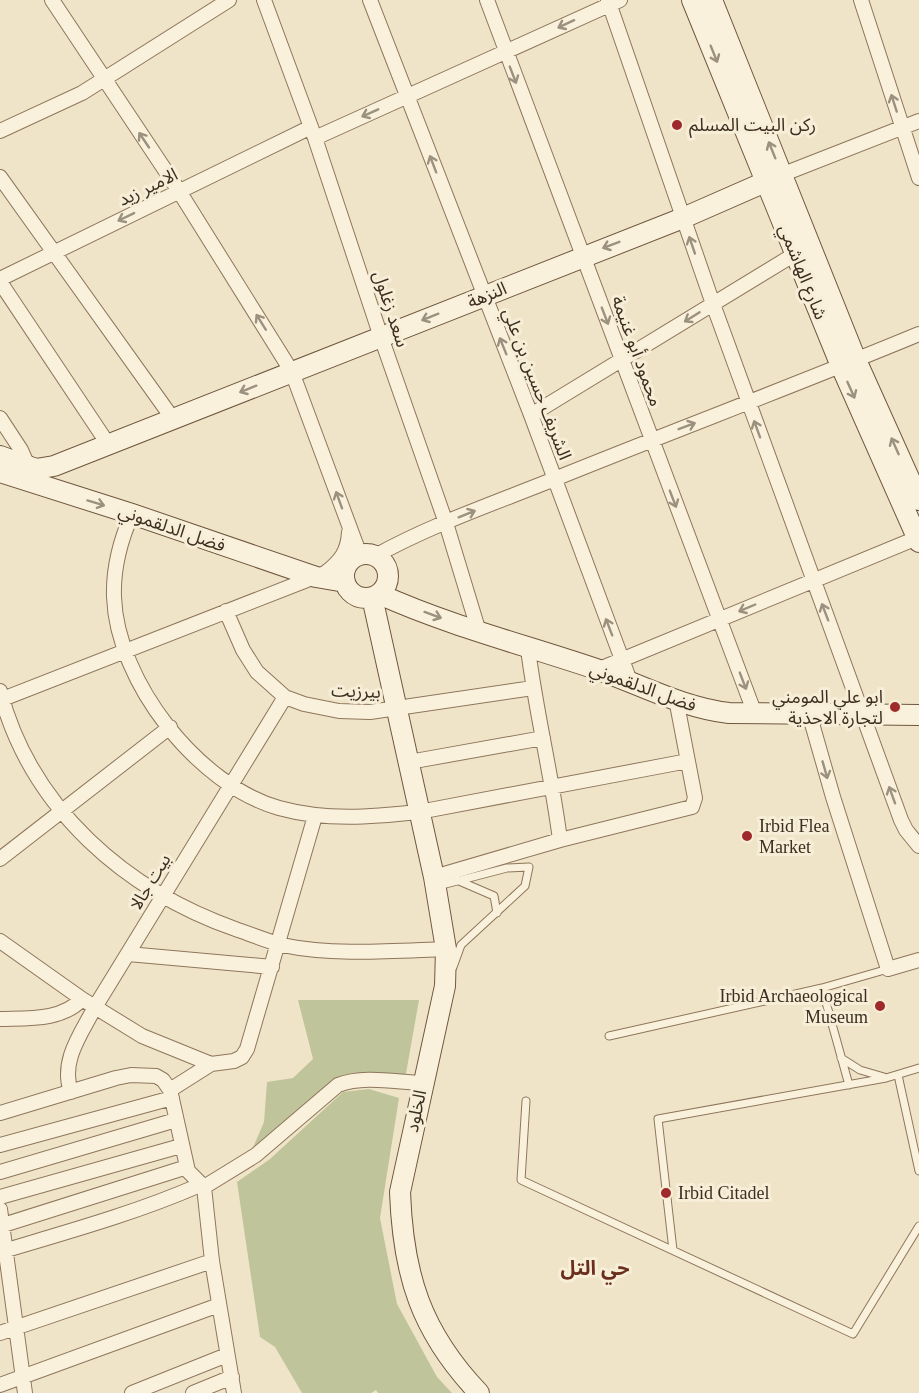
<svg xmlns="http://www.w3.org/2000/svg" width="919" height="1393" font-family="'Times New Roman','Noto Sans Arabic',serif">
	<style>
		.cemetery { fill: #bfc49a }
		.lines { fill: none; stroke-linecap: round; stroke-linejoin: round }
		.lane-casing { stroke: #8d765c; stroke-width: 9 }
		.street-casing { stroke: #8d765c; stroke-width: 16 }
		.secondary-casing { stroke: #6f573f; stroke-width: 22 }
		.lane { stroke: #faf1dc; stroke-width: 7 }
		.street { stroke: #faf1dc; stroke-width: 14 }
		.secondary { stroke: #faf1dc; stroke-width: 20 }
		.oneway { stroke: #9c907e }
		.poi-dot { fill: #9e2a2b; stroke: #f7eed8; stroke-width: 2 }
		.labels { text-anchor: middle; stroke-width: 6; stroke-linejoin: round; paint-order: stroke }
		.poi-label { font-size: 18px; fill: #3d2e20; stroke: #f7eed8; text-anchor: start }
		.street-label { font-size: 18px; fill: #3d2e20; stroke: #f7eed8 }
		.neighbourhood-label { font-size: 20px; font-weight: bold; fill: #6b2e1e; stroke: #f7eed8 }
	</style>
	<rect width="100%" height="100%" fill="#f0e4c8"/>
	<path class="cemetery" d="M298 1000H419L405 1079 338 1085 249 1157 264 1122 267 1082 293 1078 313 1059Z
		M369 1089 399 1098 380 1218 397 1304 437 1377 452 1393H378L376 1390 371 1393H302L275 1347 260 1337 237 1182 270 1159 343 1092Z"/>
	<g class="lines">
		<g class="lane-casing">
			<path id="lane" d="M457 880 494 896 497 913
				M438 886 507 868 529 867 525 886 461 945 453 967
				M822 988 849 1085
				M609 1036 822 988 888 969
				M841 1058 860 1070 884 1077
				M898 1075 919 1171
				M526 1101 521 1180 853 1334 919 1226
				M673 1250 658 1119 886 1078 919 1068"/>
		</g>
		<g class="street-casing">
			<path id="street" d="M52 0 179 191 292 372 360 555
				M264 0 315 138 381 337 446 523 479 632
				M370 0 531 415 630 681
				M487 0 755 714
				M608 0 713 304 901 820 906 830 919 846
				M861 0 919 178
				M0 131 82 93 229 0
				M315 138 620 0
				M781 175 919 121
				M0 177 173 419
				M0 279 311 127
				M0 282 108 444
				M531 415 795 254
				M0 418 21 450 28 466
				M132 514C120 541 113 568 114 597 117 682 198 785 279 808 326 821 372 817 419 812L688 761
				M375 556C429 526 489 505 547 482 670 432 796 385 919 334
				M226 611 243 650 257 672 285 697 304 704 339 711 370 712 533 688
				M528 649C536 713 552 776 560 840
				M597 670 917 538
				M0 691C31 809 126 891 238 930 253 935 267 941 282 945 334 956 392 951 446 949
				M0 700 325 573C341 561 348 551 349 532
				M809 713 833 797 888 969 919 960
				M409 762 543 738
				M0 859 170 727
				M434 877 560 840 692 807 695 798 676 699
				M0 941 82 999 142 1036 211 1064 234 1061 242 1057 247 1049 315 816
				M128 954 272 967
				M0 1019C27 1018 62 1021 82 999
				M170 1090 211 1064
				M71 1092C60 1061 81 1034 95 1007L285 697
				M0 1113 116 1078 131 1075 156 1076 163 1080 170 1090 188 1171 204 1187 212 1261 234 1393
				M0 1145 172 1098
				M0 1172 176 1120
				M204 1187 256 1155 338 1085C364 1075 395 1082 422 1083
				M0 1197 181 1146
				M0 1209 25 1393
				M0 1226 187 1167
				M0 1252C67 1232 136 1213 200 1185
				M0 1333 212 1261
				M0 1385 219 1305
				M132 1393 227 1355
				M193 1393 232 1377"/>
		</g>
		<g class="secondary-casing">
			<path id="secondary" d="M692 0 841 366 919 542
				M712 0 856 360 919 500
				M0 456 36 469 54 466 683 218 781 175
				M0 472 132 514 316 577 345 582
				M344 576a22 22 0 1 1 44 0a22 22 0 1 1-44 0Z
				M379 594C450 626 525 645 599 670 641 685 684 708 729 713L919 715
				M372 597 434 877 446 949 445 986 400 1192C403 1275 421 1332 479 1393"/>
		</g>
		<use href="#lane" class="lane"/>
		<use href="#street" class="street"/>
		<use href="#secondary" class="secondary"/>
	</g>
	<defs><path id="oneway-shaft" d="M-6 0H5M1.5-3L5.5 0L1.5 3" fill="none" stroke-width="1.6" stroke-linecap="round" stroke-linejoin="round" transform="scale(1.5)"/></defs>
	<g class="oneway">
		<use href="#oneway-shaft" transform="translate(566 24) rotate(155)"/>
		<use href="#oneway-shaft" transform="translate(714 54) rotate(68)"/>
		<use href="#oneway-shaft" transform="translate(513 75) rotate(69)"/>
		<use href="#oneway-shaft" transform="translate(894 103) rotate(-108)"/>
		<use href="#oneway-shaft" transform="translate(370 113) rotate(156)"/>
		<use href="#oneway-shaft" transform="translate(144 140) rotate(-124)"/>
		<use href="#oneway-shaft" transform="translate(772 150) rotate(-112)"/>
		<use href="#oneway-shaft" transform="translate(433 164) rotate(-111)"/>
		<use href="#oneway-shaft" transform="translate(126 217) rotate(154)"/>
		<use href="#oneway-shaft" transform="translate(611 245) rotate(159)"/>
		<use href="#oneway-shaft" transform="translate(692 245) rotate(-109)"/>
		<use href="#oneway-shaft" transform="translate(605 316) rotate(69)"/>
		<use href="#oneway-shaft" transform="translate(430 317) rotate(158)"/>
		<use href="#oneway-shaft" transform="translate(692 317) rotate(148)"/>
		<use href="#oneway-shaft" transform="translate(261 322) rotate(-122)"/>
		<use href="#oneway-shaft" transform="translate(503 346) rotate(-112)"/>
		<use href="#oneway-shaft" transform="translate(248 389) rotate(158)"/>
		<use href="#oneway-shaft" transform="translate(851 390) rotate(66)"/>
		<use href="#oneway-shaft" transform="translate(687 426) rotate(-21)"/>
		<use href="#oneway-shaft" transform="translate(757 429) rotate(-110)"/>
		<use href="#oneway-shaft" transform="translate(895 446) rotate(-114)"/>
		<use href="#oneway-shaft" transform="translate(673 499) rotate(69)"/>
		<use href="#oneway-shaft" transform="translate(339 500) rotate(-110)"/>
		<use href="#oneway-shaft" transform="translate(96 503) rotate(17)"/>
		<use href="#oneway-shaft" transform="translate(467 514) rotate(-22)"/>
		<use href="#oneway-shaft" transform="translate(747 608) rotate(157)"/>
		<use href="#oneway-shaft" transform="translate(825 612) rotate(-111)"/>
		<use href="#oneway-shaft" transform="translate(433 615) rotate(20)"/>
		<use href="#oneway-shaft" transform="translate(609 627) rotate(-111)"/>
		<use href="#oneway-shaft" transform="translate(743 681) rotate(69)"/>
		<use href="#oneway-shaft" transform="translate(825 770) rotate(74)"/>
		<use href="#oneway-shaft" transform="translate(892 795) rotate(-110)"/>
	</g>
	<g class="poi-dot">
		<circle cx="677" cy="125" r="6"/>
		<circle cx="895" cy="707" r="6"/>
		<circle cx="747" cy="836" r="6"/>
		<circle cx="880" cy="1006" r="6"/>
		<circle cx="666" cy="1193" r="6"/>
	</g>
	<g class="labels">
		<g class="poi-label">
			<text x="689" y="131">ركن البيت المسلم</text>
			<text x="883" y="703" text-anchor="end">ابو علي المومني<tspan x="883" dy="21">لتجارة الاحذية</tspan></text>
			<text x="759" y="832">Irbid Flea<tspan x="759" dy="21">Market</tspan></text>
			<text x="868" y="1002" text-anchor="end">Irbid Archaeological<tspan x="868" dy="21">Museum</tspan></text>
			<text x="678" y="1199">Irbid Citadel</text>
		</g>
		<g class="street-label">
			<text transform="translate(148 187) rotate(-26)" y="6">الامير زيد</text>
			<text transform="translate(803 272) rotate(68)" y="6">شارع الهاشمي</text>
			<text transform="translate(487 295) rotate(-22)" y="6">النزهة</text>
			<text transform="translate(391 309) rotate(72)" y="6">سعد زغلول</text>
			<text transform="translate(637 351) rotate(70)" y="6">محمود أبو غنيمة</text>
			<text transform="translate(537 384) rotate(69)" y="6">الشريف حسين بن علي</text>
			<text transform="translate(172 528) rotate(19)" y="6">فضل الدلقموني</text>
			<text transform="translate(643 687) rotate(20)" y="6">فضل الدلقموني</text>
			<text transform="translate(356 691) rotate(2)" y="6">بيرزيت</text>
			<text transform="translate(150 882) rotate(-59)" y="6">بيت جالا</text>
			<text transform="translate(416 1111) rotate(-78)" y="6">الخلود</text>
		</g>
		<g class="neighbourhood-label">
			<text x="595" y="1275">حي التل</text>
		</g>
	</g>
</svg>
